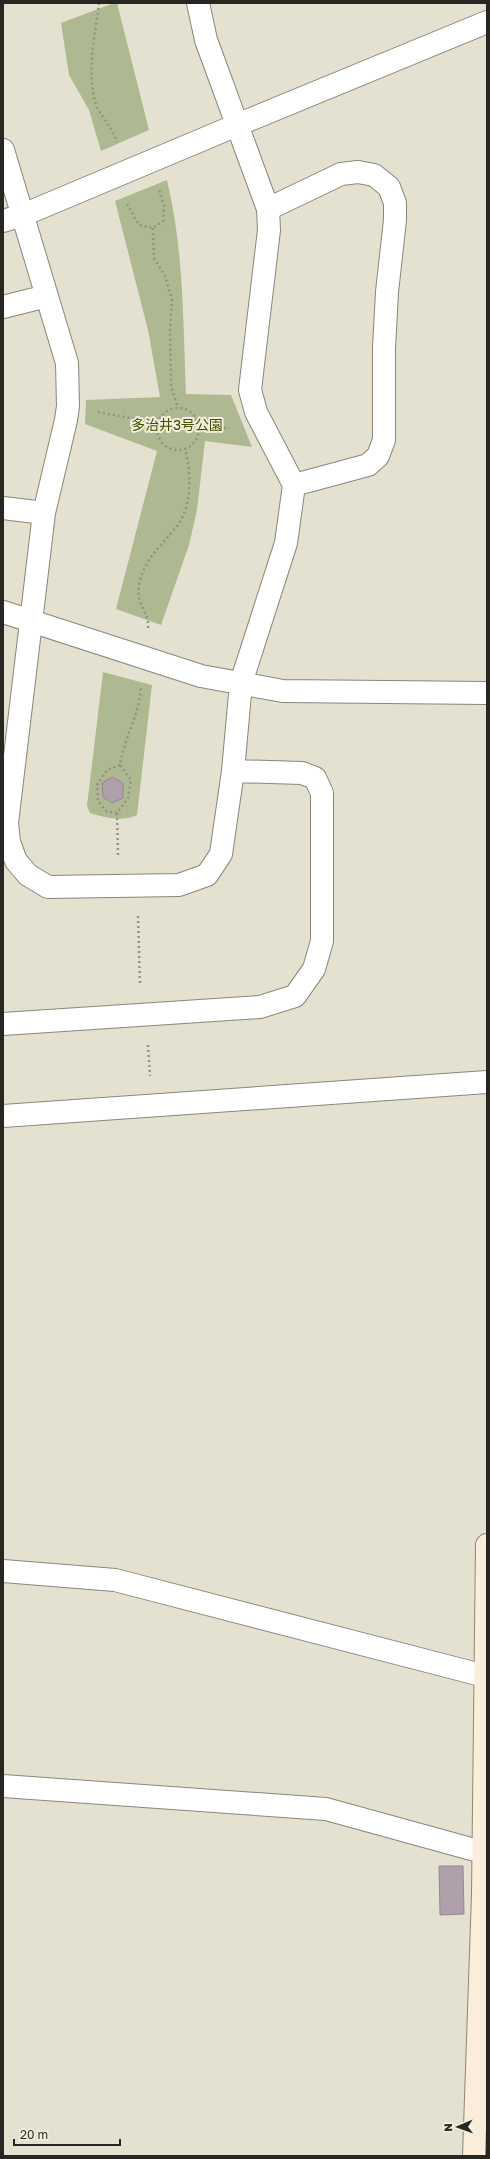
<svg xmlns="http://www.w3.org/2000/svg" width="490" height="2159" font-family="'Golos Text','Noto Sans JP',sans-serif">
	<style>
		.green { fill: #aeb991 }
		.building { fill: #afa0a9; stroke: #968790 }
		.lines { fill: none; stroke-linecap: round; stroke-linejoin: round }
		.minor-casing { stroke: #8a8778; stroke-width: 24 }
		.secondary-casing { stroke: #8a8778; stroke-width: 24 }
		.path { stroke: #949185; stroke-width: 2.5; stroke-dasharray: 2 3; stroke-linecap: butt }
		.minor { stroke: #fff; stroke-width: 22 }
		.secondary { stroke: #fcecda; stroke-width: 22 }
		.labels { text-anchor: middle; stroke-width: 4; stroke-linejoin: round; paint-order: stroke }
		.park-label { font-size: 14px; fill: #424f00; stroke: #f2eede }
	</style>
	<rect width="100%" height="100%" fill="#e5e1d1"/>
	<path class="green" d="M114 3H117L149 130 101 151 89 110 69 75 61 23Z
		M167 180C184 251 183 322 186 394L231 395 252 447 205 441 197 510 189 545 161 625 116 609 157 451 85 424 86 400 160 397 148 330 115 201Z
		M103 672 152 685 137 815C122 822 106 818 90 813L87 806Z"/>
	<path class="building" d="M112 777 123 783V798L112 803 103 797 102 783Z
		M439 1866H463L464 1914 440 1915Z"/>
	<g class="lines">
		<g class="minor-casing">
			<path id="minor" d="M3 150 67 363 68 406 66 420 44 513 7 823 9 842 16 861 28 875 48 887 179 885 207 875 221 854 233 771 241 683 286 543 294 485 256 412 250 390 269 230 268 209 206 40 198 3
				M268 209 341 174 358 172 374 175 389 187 395 203V220L387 292 384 348V440L378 456 368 465 294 485
				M3 221 23 215 237 125 487 22
				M3 307 47 296
				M3 508 44 513
				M3 612 201 676 283 691 487 693
				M3 1024 260 1007 295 996 314 969 322 941V793L315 778 302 773 233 771
				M3 1116 487 1082
				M3 1571 115 1580 485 1676
				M3 1786 326 1809 482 1852"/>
		</g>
		<g class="secondary-casing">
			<path id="secondary" d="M474 2156 483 1894 487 1545"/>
		</g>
		<path class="path" d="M99 3C95 36 86 73 96 105 101 117 112 127 117 142
			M127 204 139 225 153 228 163 221 164 206 159 190
			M153 228 154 258 165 276 172 300 170 329 171 386 178 408
			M157 429a21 21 0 1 1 42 0a21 21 0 1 1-42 0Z
			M98 412 158 423
			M199 427 230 428
			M148 628C150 612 134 605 140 581 145 558 163 544 177 526 193 505 191 472 185 449
			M120 765 107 770 97 785 98 801 106 811 117 813 128 798 131 780 120 765C124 738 139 716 141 688
			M117 813 118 856
			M138 916 140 985
			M148 1045 150 1076"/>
		<use href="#minor" class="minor"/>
		<use href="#secondary" class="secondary"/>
	</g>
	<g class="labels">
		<g class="park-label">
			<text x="177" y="430">多治井3号公園</text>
		</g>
	</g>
	<rect width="490" height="2159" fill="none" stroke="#282620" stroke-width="8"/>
	<g transform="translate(458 2127) rotate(268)" stroke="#f2eede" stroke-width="3" paint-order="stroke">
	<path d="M0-3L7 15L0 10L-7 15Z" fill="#282620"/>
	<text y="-6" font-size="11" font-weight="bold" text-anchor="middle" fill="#282620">N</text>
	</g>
	<path d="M14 2139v6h106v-6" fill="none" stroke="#282620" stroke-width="2"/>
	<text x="20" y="2139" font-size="12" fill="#282620" stroke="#f2eede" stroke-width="3" paint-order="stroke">20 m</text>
</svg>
